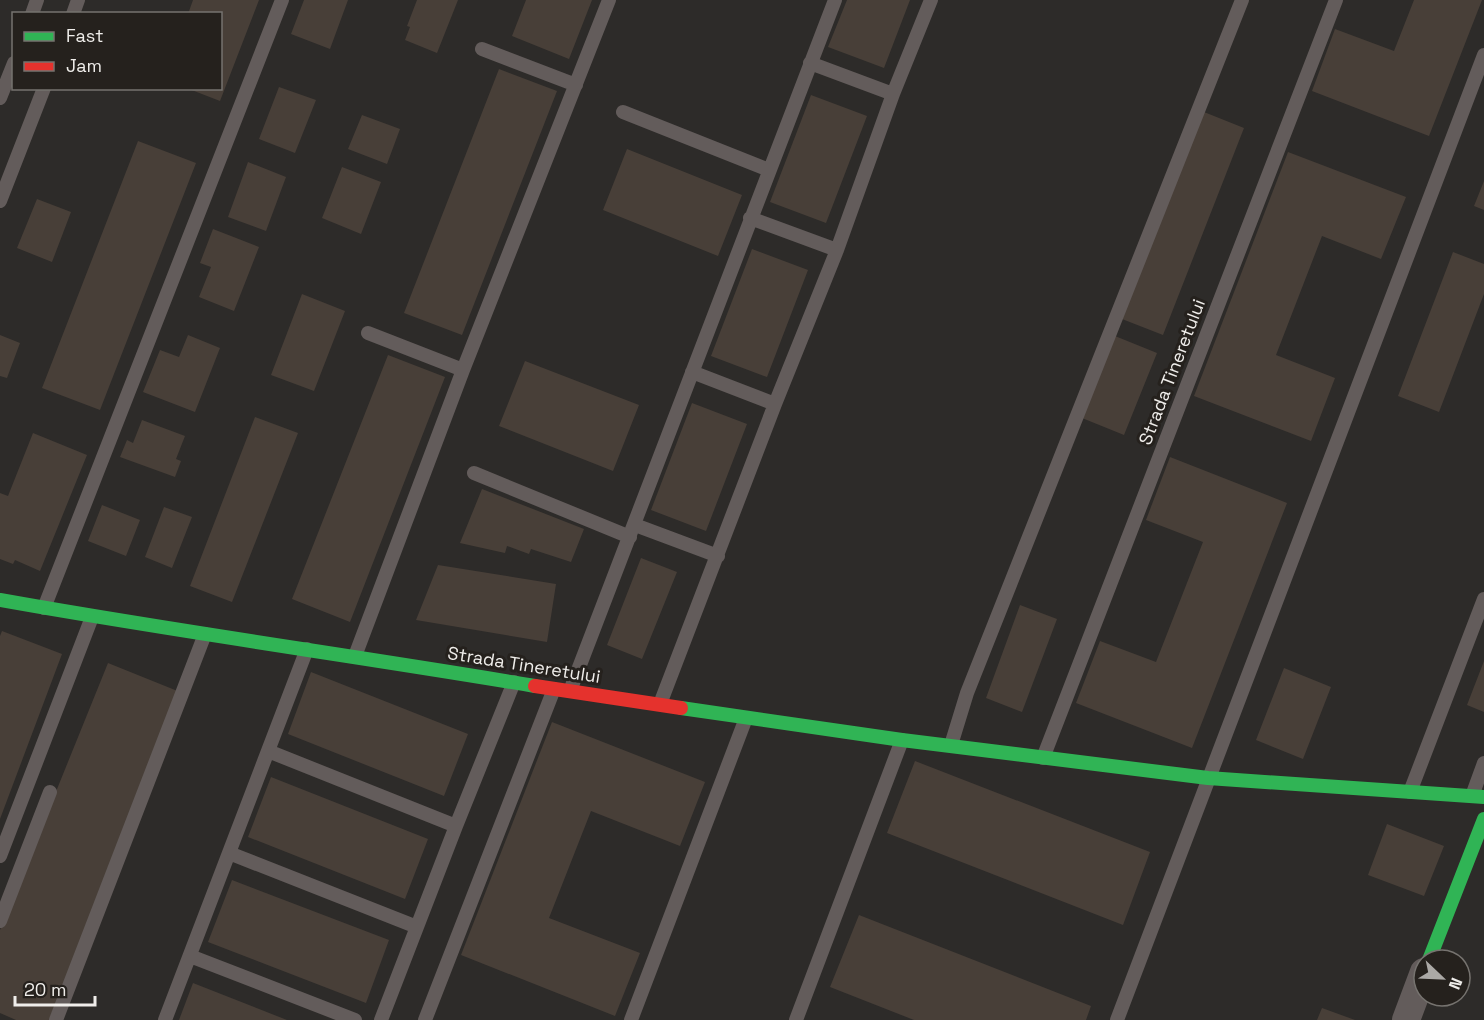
<svg xmlns="http://www.w3.org/2000/svg" width="1484" height="1020" font-family="'Space Grotesk',sans-serif">
	<style>
		.building { fill: #483f38 }
		.lines { fill: none; stroke-linecap: round; stroke-linejoin: round }
		.lane { stroke: #635c5b; stroke-width: 14 }
		.street { stroke: #635c5b; stroke-width: 28 }
		.fast { stroke: #30b455; stroke-width: 14 }
		.jam { stroke: #e5322d; stroke-width: 14 }
		.labels { text-anchor: middle; stroke-width: 6; stroke-linejoin: round; paint-order: stroke }
		.street-label { font-size: 18px; fill: #efedea; stroke: #25211d }
	</style>
	<rect width="100%" height="100%" fill="#2d2b29"/>
	<path class="building" d="M193 0H259L220 101 189 89 220 88V14H188Z
		M304 0H348L330 49 291 34Z
		M417 0H458L437 53 405 40 410 27 407 26Z
		M526 0H592L569 59 512 36Z
		M847 0H910L884 68 828 47Z
		M1414 0H1482L1429 136 1312 91 1335 29 1394 51Z
		M499 69 557 91 462 335 404 313Z
		M279 87 316 100 295 153 259 139Z
		M811 95 867 116 826 223 770 202Z
		M1204 112 1244 128 1163 335 1122 319Z
		M362 115 400 129 387 164 348 149Z
		M138 141 196 163 100 410 42 388Z
		M627 149 742 195 718 256 603 210Z
		M1288 152 1406 197 1381 259 1322 236 1276 355 1335 378 1311 441 1194 396Z
		M248 162 286 177 266 231 228 217Z
		M342 167 381 182 361 234 322 218Z
		M1484 181V210L1474 206Z
		M37 199 71 212 52 262 17 248Z
		M213 229 259 247 234 311 199 297 211 267 200 263Z
		M752 249 808 270 767 377 711 356Z
		M1453 252 1484 264V294L1439 412 1398 396Z
		M302 294 345 311 314 391 271 375Z
		M0 335 20 343 7 378 0 376Z
		M188 335 220 348 195 412 143 392 160 350 179 357Z
		M1115 336 1157 353 1124 435 1082 418Z
		M388 355 445 377 350 622 292 599Z
		M525 361 639 405 613 471 499 426Z
		M692 403 747 424 706 531 651 510Z
		M255 417 298 433 232 602 190 586Z
		M142 420 185 436 176 459 181 461 175 477 120 457 127 440 133 443Z
		M33 433 87 455 40 571 15 560 13 564 0 559V493L8 496Z
		M1170 457 1287 503 1192 748 1076 703 1100 641 1156 662 1203 542 1146 520Z
		M482 489 584 529 571 562 531 549 529 554 507 546 505 553 460 543Z
		M102 505 140 520 126 556 88 541Z
		M164 507 192 517 172 568 145 557Z
		M641 558 677 572 642 659 607 645Z
		M438 565 556 584 547 642 416 620Z
		M1020 605 1057 619 1022 712 986 698Z
		M2 631 62 654 0 819V636Z
		M1484 661V712L1467 705Z
		M108 663 180 692 49 1020H16L0 1013V930Z
		M1284 668 1331 687 1303 759 1256 740Z
		M311 672 468 734 444 796 288 734Z
		M552 722 705 782 680 846 591 811 549 918 640 953 615 1016 461 955Z
		M915 761 1150 852 1123 925 887 833Z
		M271 777 428 839 405 899 248 837Z
		M1387 824 1444 846 1424 896 1368 875Z
		M232 880 389 940 366 1003 208 942Z
		M859 915 1091 1006 1086 1020H914L830 987Z
		M193 983 287 1020H179Z
		M1322 1008 1355 1020H1317Z"/>
	<g class="lines">
		<path class="lane" d="M32 14 37 0
			M73 14 78 0
			M482 49 576 85
			M810 63 893 94
			M0 98 14 63
			M623 112 769 170
			M0 201 44 88
			M750 218 837 250
			M368 333 463 370
			M692 372 775 404
			M474 473 630 537
			M635 525 718 556
			M44 608 282 0
			M355 656 463 370 609 0
			M570 691 835 0
			M660 704 775 404 837 250 893 94 931 0
			M951 745 967 693 1242 0
			M268 751 456 826
			M1043 758 1336 0
			M1410 792 1484 599
			M1472 796 1484 763
			M229 853 417 927
			M0 856 92 617
			M0 921 50 792
			M190 956 355 1020
			M56 1020 205 634
			M165 1020 307 649
			M381 1020 456 826 514 682
			M425 1020 554 689
			M631 1020 746 718
			M796 1020 902 740
			M1117 1020 1484 55"/>
		<path class="street" d="M1406 1020 1424 972"/>
		<path class="fast" d="M0 600C178 632 357 656 535 686
			M681 708 902 740 1208 778 1484 797
			M1429 960 1484 819"/>
		<path class="jam" d="M535 686 681 708"/>
	</g>
	<g class="labels">
		<g class="street-label">
			<text transform="translate(1172 372) rotate(-69)" y="6">Strada Tineretului</text>
			<text transform="translate(524 665) rotate(9)" y="6">Strada Tineretului</text>
		</g>
	</g>
	<rect x="12" y="12" width="210" height="78" fill="#25211d" stroke="#76736f" stroke-width="1.5"/>
	<rect x="24" y="32" width="30" height="9" fill="#30b455" stroke="#76736f" stroke-width="1.5"/>
	<text x="66" y="42" font-size="18" fill="#efedea">Fast</text>
	<rect x="24" y="62" width="30" height="9" fill="#e5322d" stroke="#76736f" stroke-width="1.5"/>
	<text x="66" y="72" font-size="18" fill="#efedea">Jam</text>
	<g transform="translate(1442 978) rotate(113)"><circle r="28" fill="#25211d" stroke="#76736f" stroke-width="1.5"/>
	<path d="M0-4.5L10 22L0 15L-10 22Z" fill="#aba9a6"/>
	<text y="-9" font-size="16" font-weight="bold" text-anchor="middle" fill="#efedea">N</text>
	</g>
	<path d="M15 996v9h80v-9" fill="none" stroke="#efedea" stroke-width="3"/>
	<text x="24" y="996" font-size="18" fill="#efedea" stroke="#25211d" stroke-width="4.5" paint-order="stroke">20 m</text>
</svg>
